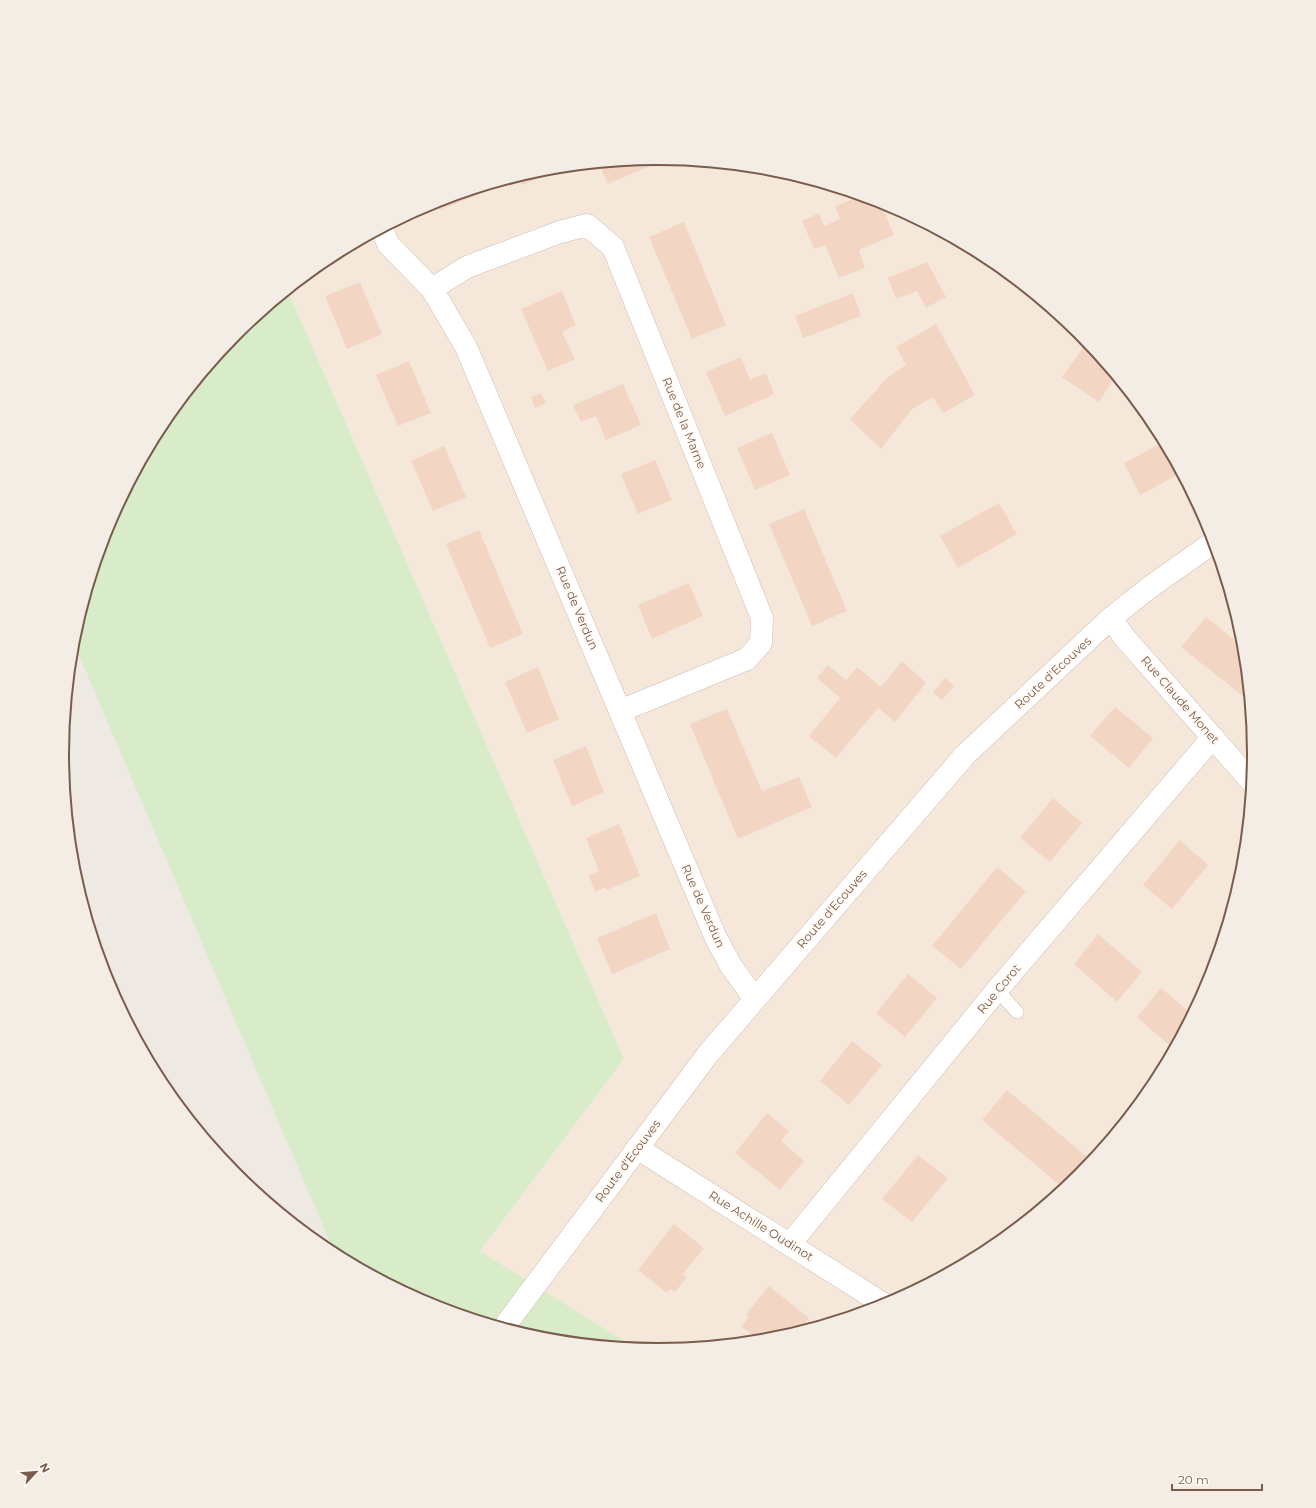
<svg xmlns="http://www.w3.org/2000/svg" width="1316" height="1508" font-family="Montserrat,sans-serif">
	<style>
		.residential { fill: #f5e8da }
		.industrial { fill: #efe9e4 }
		.green { fill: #d8ecc9 }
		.building { fill: #f3d5c3 }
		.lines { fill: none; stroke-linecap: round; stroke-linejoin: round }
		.lane-casing { stroke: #d1beb0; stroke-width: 14 }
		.street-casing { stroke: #d1beb0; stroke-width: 23 }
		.secondary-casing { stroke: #d6c0b0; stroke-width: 23 }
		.path { stroke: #d9b8a5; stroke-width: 2.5; stroke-dasharray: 1 3; stroke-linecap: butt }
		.lane { stroke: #fff; stroke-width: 13 }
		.street { stroke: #fff; stroke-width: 22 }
		.secondary { stroke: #fff; stroke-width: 22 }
		.labels { text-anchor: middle; stroke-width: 4; stroke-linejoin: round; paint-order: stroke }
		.street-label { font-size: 12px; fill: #7a5c4d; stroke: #fffaf3 }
		.rim { fill: none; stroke: #7a5c4d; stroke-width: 2 }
	</style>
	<rect width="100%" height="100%" fill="#fdf6ec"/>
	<path class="residential" d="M658 158 774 170 886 203 989 259 1080 333 1154 423 1209 526 1243 638 1254 754 1242 870 1209 982 1153 1085 1079 1176 989 1250 886 1305 774 1339 658 1350 636 1348 480 1251 624 1059 288 291 327 258 430 203 542 169Z"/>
	<path class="industrial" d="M74 636 336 1254 327 1249 236 1175 162 1085 107 982 73 870 62 754Z"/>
	<path class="green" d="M288 291 624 1059 480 1251 636 1348 542 1338 430 1305 335 1254 73 641 107 526 163 423 237 332Z"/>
	<path class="building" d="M657 158 659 162 608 184 599 164Z
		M556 168 557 171 522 185 519 176 542 169Z
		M478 189 480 194 439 210 436 202Z
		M861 196 880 201 894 235 859 250 865 268 839 278 825 245 814 249 802 221 819 213 824 226 840 219 835 206Z
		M684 222 726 325 692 339 649 237Z
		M927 262 946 297 926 308 917 291 896 299 888 278Z
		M360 282 382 334 347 349 325 296Z
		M562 291 576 325 562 332 575 359 548 371 521 309Z
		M853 293 861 316 803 338 795 316Z
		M936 324 975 395 943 413 933 397 912 409 881 449 850 419 888 377 906 365 896 347Z
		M1087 342 1115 376 1099 402 1062 377Z
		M741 357 750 380 766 373 774 394 725 416 706 372Z
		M409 361 431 413 398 426 376 375Z
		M623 384 641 425 606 440 596 416 581 422 573 405Z
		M541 393 546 403 535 408 531 397Z
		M772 433 790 475 755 490 737 448Z
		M1164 442 1181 473 1140 495 1124 463Z
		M444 446 466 497 433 511 411 461Z
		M655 460 672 500 638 514 621 474Z
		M999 503 1017 534 958 568 940 536Z
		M804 509 847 611 812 626 769 524Z
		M479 530 523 634 490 648 446 544Z
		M689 583 703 616 652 639 638 605Z
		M1206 617 1243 647 1249 701 1181 647Z
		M902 661 926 683 895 722 878 708 836 758 809 736 840 698 817 678 828 665 846 680 857 667 881 687Z
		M538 667 559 719 527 733 505 682Z
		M945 678 954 686 942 700 933 692Z
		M1115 707 1153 738 1129 768 1090 736Z
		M727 709 762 791 799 777 812 807 738 839 690 724Z
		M586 746 604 792 572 806 553 760Z
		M1053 798 1082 823 1050 862 1020 838Z
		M619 824 640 876 607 890 606 887 595 892 589 875 599 871 586 838Z
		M1180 840 1208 865 1172 909 1143 885Z
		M997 867 1026 891 961 969 932 946Z
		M656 913 670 949 612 974 597 938Z
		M1098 934 1142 972 1117 1002 1074 964Z
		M908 974 937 998 905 1037 876 1013Z
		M1161 988 1192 1014 1173 1049 1137 1017Z
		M852 1041 882 1065 849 1105 820 1081Z
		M1149 1088 1150 1089 1119 1128 1116 1125Z
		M1007 1090 1086 1156 1061 1186 982 1120Z
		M767 1113 789 1131 781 1141 804 1161 780 1190 735 1153Z
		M918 1155 948 1178 912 1222 882 1199Z
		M674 1224 704 1248 683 1274 687 1277 675 1292 671 1289 667 1293 638 1270Z
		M769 1286 809 1318 798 1331 774 1339 765 1331 758 1340 741 1326 749 1317 746 1314Z"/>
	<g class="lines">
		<g class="lane-casing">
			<path id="lane" d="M997 990 1017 1012"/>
		</g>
		<g class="street-casing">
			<path id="street" d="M382 229 388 244 432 289 466 347 715 936 731 966 755 999
				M432 289 467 267 560 232 587 225 613 247 762 618 761 643 747 659 620 711
				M1111 618 1124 637 1251 781
				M637 1148 885 1305
				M790 1244 997 990 1213 737"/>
		</g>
		<g class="secondary-casing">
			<path id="secondary" d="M504 1327 708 1054 965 755 1111 618 1150 587 1214 542"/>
		</g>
		<path class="path" d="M533 1332 540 1338"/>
		<use href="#lane" class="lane"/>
		<use href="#street" class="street"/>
		<use href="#secondary" class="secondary"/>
	</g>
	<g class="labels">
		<g class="street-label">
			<text transform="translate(684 423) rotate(68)" y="4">Rue de la Marne</text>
			<text transform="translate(577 608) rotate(67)" y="4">Rue de Verdun</text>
			<text transform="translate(1053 673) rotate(-43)" y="4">Route d'Ecouves</text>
			<text transform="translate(1180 700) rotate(49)" y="4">Rue Claude Monet</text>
			<text transform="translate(703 906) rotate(66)" y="4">Rue de Verdun</text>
			<text transform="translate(832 909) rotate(-49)" y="4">Route d'Ecouves</text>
			<text transform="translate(999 989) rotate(-50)" y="4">Rue Corot</text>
			<text transform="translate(628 1161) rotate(-53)" y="4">Route d'Ecouves</text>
			<text transform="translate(761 1226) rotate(32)" y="4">Rue Achille Oudinot</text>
		</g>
	</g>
	<path d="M0 0H1316V1508H0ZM69 754a589 589 0 1 1 1178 0a589 589 0 1 1-1178 0Z" fill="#f4ede6" fill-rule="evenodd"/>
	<path class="rim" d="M69 754a589 589 0 1 1 1178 0a589 589 0 1 1-1178 0Z"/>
	<g transform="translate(36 1472) rotate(64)" stroke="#fffaf3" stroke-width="3" paint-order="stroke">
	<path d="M0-3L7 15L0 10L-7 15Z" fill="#7a5c4d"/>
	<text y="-6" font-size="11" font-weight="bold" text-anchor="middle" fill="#7a5c4d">N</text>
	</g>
	<path d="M1172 1484v6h90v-6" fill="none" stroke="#7a5c4d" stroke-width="2"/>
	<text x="1178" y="1484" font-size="12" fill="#7a5c4d" stroke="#fffaf3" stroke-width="3" paint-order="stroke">20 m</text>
</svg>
